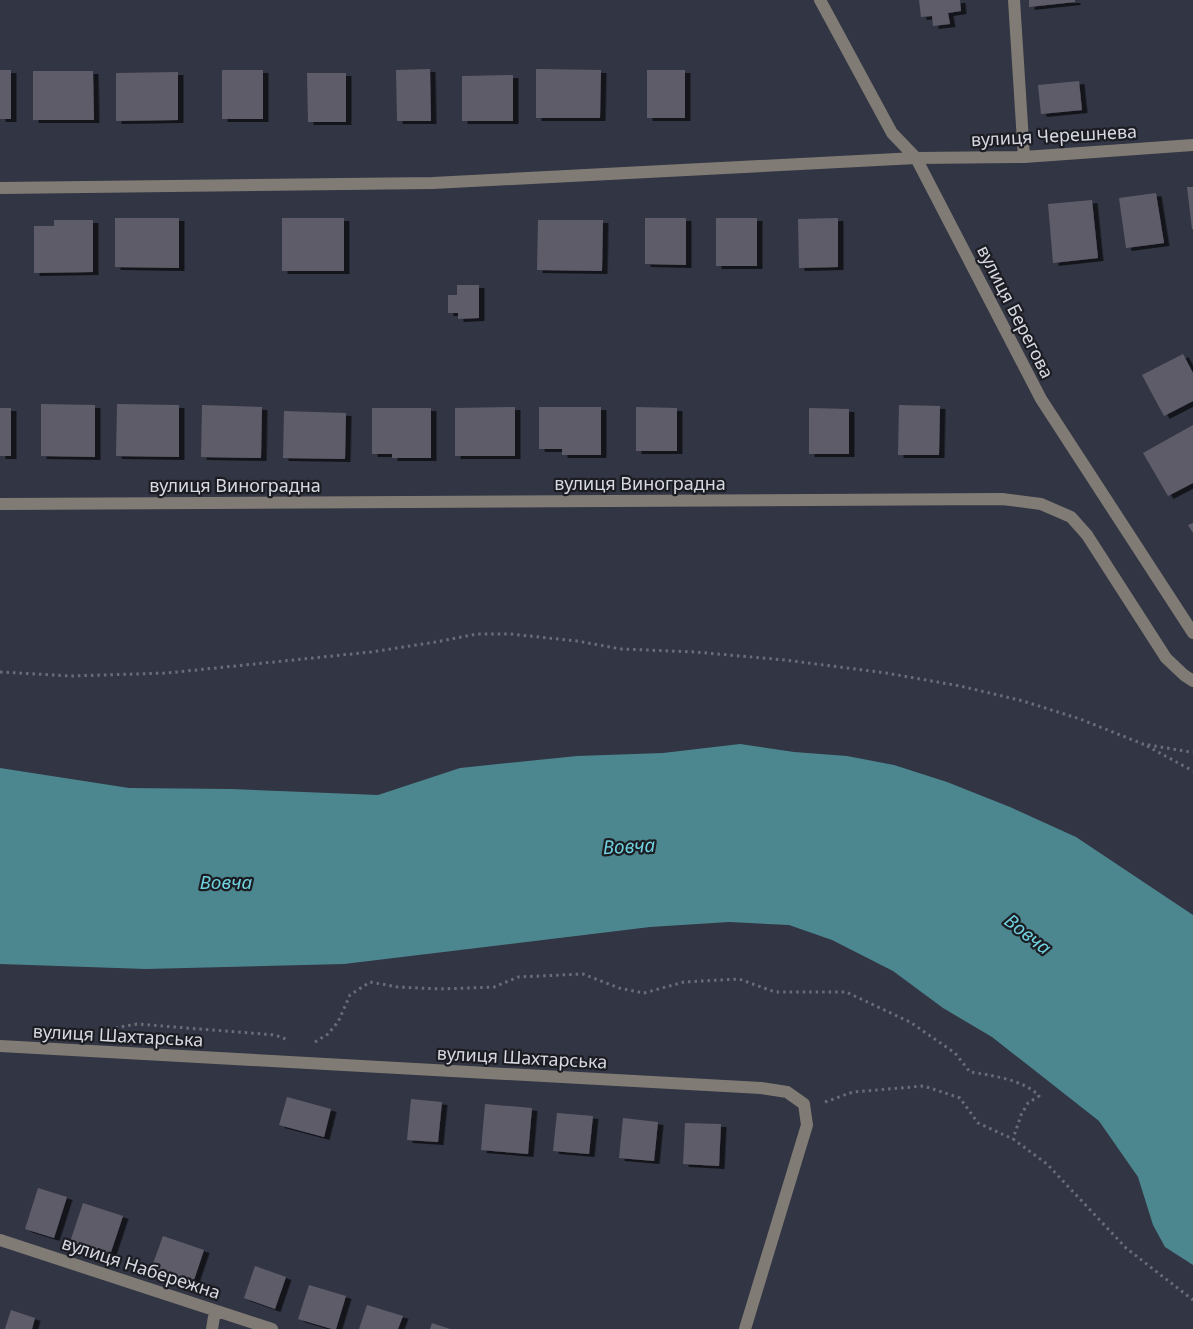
<svg xmlns="http://www.w3.org/2000/svg" width="1193" height="1329" font-family="'Noto Sans',sans-serif">
	<style>
		.water { fill: #4c8790 }
		.building { fill: #5f5c6b; filter: url(#shadow) }
		.lines { fill: none; stroke-linecap: round; stroke-linejoin: round }
		.path { stroke: #6a6d79; stroke-width: 3; stroke-dasharray: 2.5 4; stroke-linecap: butt }
		.minor { stroke: #807c75; stroke-width: 12 }
		.labels { text-anchor: middle; stroke-width: 4.5; stroke-linejoin: round; paint-order: stroke }
		.street-label { font-size: 18px; fill: #d7d9e2; stroke: #1c1d23 }
		.water-label { font-size: 19px; font-style: italic; fill: #70d1de; stroke: #1c1d23 }
	</style>
	<defs>
		<filter id="shadow"><feDropShadow dx="5.5" dy="3" stdDeviation="0" flood-color="#0009"/></filter>
	</defs>
	<rect width="100%" height="100%" fill="#323543"/>
	<path class="water" d="M740 744 794 752 847 756 894 765 947 782 1010 807 1076 837 1193 915V1265L1165 1247 1153 1225 1138 1177 1099 1121 992 1037 943 1008 893 971 832 940 789 925 729 922 650 927 344 964 146 969 0 964V768L129 788 231 789 378 795 460 768 577 756 663 753Z"/>
	<path class="building" d="M919 0H960L961 11 948 13 950 24 933 26 932 16 921 17Z
		M1029 0H1075V2L1029 7Z
		M430 69 431 121H397L396 70Z
		M536 69 601 70 600 118H536Z
		M0 70H11V119H0Z
		M222 70H263V119H222Z
		M647 70H685V118H647Z
		M33 71H93L94 120H33Z
		M178 72V120L116 121V73Z
		M307 73H346V122H308Z
		M513 75V121H462V76Z
		M1079 81 1082 110 1041 114 1038 85Z
		M1187 187H1193V229H1192Z
		M1156 193 1164 243 1126 248 1119 198Z
		M1092 200 1098 258 1053 263 1048 204Z
		M115 218H179V268L115 267Z
		M282 218H344V271H282Z
		M645 218H686V265L645 264Z
		M716 218H757V266H716Z
		M838 218V267L799 268 798 219Z
		M54 220H93V272L34 273V226H54Z
		M538 220H603L602 271 537 270Z
		M457 285H479V318L458 319V313H448V295H457Z
		M1183 354 1193 373V401L1164 416 1142 375Z
		M41 404 95 405V457L41 456Z
		M117 404 179 405V457L116 456Z
		M202 405 262 407 261 458 201 457Z
		M899 405 940 406 939 455H898Z
		M515 407V456H455V408Z
		M539 407H601V455H562V449H539Z
		M636 407 677 408V451H636Z
		M0 408H11V456H0Z
		M372 408H431V458H392V454H372Z
		M809 408 849 409V454H809Z
		M284 411 346 413 345 459 283 458Z
		M1193 425V483L1168 496 1143 453Z
		M1193 523V533L1188 525Z
		M287 1097 331 1109 324 1137 279 1125Z
		M411 1099 442 1102 438 1142 407 1140Z
		M485 1104 532 1108 528 1154 481 1150Z
		M557 1113 593 1116 589 1154 553 1151Z
		M623 1118 658 1122 654 1161 619 1158Z
		M685 1123 721 1124 719 1166 683 1164Z
		M38 1188 67 1197 54 1238 25 1229Z
		M83 1203 123 1216 110 1255 70 1242Z
		M163 1236 204 1250 193 1283 151 1269Z
		M255 1266 286 1277 275 1309 244 1298Z
		M309 1285 346 1296 336 1329H332L298 1319Z
		M367 1305 403 1316 398 1329H359Z
		M11 1310 35 1318 32 1329H5Z
		M432 1323 450 1329H430Z"/>
	<g class="lines">
		<path class="path" d="M0 672 71 676 167 673 371 652 436 642 477 634H510L577 641 621 649 695 652 785 660 886 673 960 686 1023 701 1080 719 1143 744 1190 752H1193
			M1147 746 1193 771
			M109 1029 137 1024 275 1035 286 1039
			M315 1042 328 1034 338 1022 350 995 370 982 398 987 440 989 494 987 518 977 583 974 619 988 644 993 684 982 739 979 775 992H846L910 1022 955 1053 970 1072C990 1075 1025 1080 1039 1096L1028 1103 1021 1115 1013 1139
			M825 1102 853 1092 924 1086 960 1098 978 1123 1013 1139 1047 1164 1126 1248 1193 1300"/>
		<path class="minor" d="M820 0 892 133 916 158 1041 399 1193 633
			M1014 0 1024 157
			M0 188 433 183 916 158 1024 157 1193 145
			M0 504 1002 499 1041 504 1071 517 1087 535 1166 658 1184 675 1193 681
			M0 1046 761 1088 787 1092 804 1104 807 1125 745 1329
			M0 1240 272 1329
			M212 1329 215 1311"/>
	</g>
	<g class="labels">
		<g class="street-label">
			<text transform="translate(1054 136) rotate(-3)" y="6">вулиця Черешнева</text>
			<text transform="translate(1015 312) rotate(63)" y="6">вулиця Берегова</text>
			<text x="640" y="490">вулиця Виноградна</text>
			<text x="235" y="492">вулиця Виноградна</text>
			<text transform="translate(118 1036) rotate(3)" y="6">вулиця Шахтарська</text>
			<text transform="translate(522 1058) rotate(3)" y="6">вулиця Шахтарська</text>
			<text transform="translate(141 1268) rotate(18)" y="6">вулиця Набережна</text>
		</g>
		<g class="water-label">
			<text transform="translate(629 846) rotate(-3)" y="7">Вовча</text>
			<text x="226" y="889">Вовча</text>
			<text transform="translate(1028 934) rotate(38)" y="7">Вовча</text>
		</g>
	</g>
</svg>
